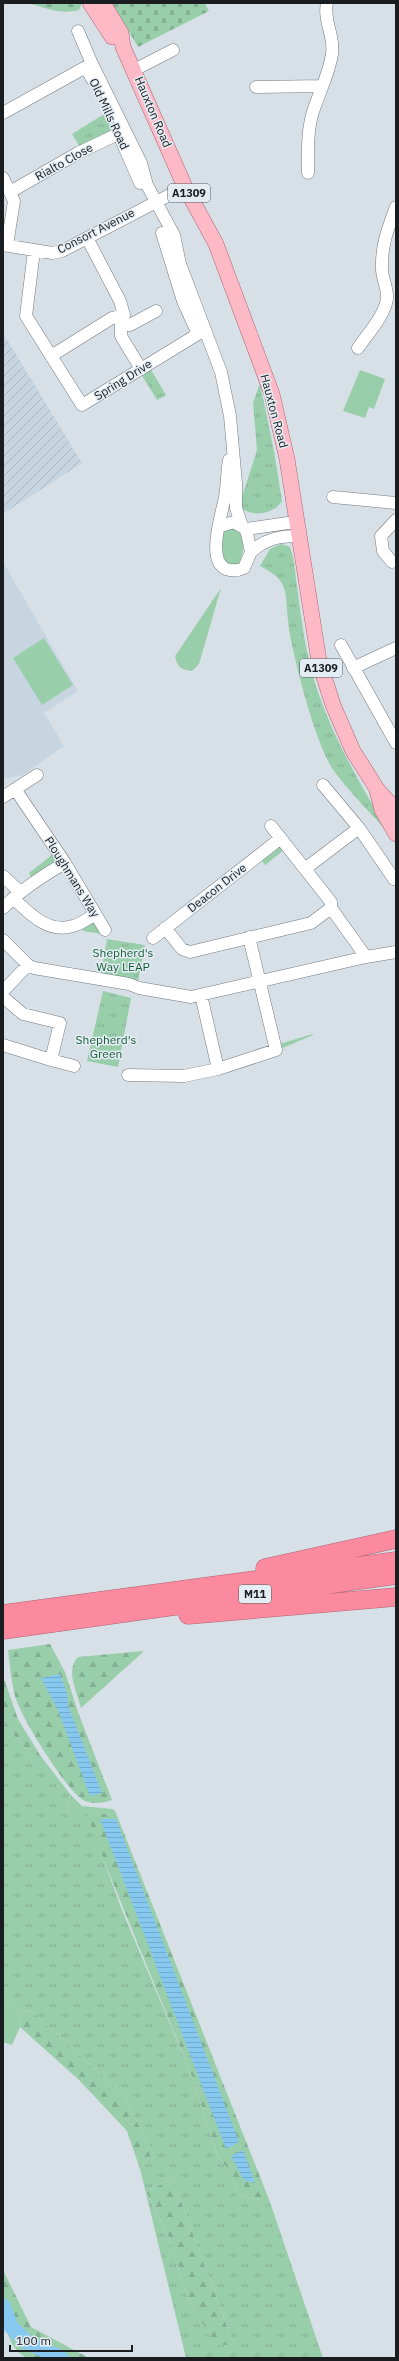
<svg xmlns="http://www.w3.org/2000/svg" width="399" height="2361" font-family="'IBM Plex Sans',sans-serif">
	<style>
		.built { fill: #c7d5e1 }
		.industrial { fill: url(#industrial-furrows) }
		.grass { fill: #99ceab }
		.forest { fill: url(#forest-firs) }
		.cemetery { fill: url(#cemetery-stones) }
		.park { fill: url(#park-tufts); fill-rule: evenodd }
		.water { fill: url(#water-rules) }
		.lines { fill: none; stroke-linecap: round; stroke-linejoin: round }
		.river { stroke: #86c8ef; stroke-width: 15 }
		.minor-casing { stroke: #737a80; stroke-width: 13 }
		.major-casing { stroke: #ac6472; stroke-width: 16 }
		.highway-casing { stroke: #ac6472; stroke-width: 19 }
		.minor { stroke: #fff; stroke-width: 12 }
		.major { stroke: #fdb9c5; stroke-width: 15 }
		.highway { stroke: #fb8a9f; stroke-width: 18 }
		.labels { text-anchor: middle; stroke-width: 3; stroke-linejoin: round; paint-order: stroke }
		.shield { fill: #e5edf4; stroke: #575b5f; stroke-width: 1 }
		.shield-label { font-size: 11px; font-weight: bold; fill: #1a1d1f }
		.street-label { font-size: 12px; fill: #1a1d1f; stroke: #e5edf4 }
		.park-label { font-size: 12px; fill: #155d37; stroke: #e5edf4 }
	</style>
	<defs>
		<pattern id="industrial-furrows" width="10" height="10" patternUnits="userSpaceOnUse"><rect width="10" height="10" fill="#c7d5e1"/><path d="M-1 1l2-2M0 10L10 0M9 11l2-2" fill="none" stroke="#aab6c1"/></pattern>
		<pattern id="forest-firs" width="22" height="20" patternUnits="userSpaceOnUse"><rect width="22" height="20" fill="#99ceab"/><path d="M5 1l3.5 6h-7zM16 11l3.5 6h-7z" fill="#83b093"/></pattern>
		<pattern id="cemetery-stones" width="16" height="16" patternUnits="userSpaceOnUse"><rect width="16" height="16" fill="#99ceab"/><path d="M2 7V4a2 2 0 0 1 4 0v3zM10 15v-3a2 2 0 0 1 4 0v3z" fill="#83b093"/></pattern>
		<pattern id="park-tufts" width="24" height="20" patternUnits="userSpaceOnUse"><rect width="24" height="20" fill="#99ceab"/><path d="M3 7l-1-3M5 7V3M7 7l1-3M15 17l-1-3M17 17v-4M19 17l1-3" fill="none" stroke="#83b093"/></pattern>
		<pattern id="water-rules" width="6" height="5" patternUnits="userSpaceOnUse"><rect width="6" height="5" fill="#86c8ef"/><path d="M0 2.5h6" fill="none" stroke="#73abcc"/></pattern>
	</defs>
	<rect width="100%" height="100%" fill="#d8e0e7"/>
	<path class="built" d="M3 562 78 691 44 713 64 746 23 775 3 779Z"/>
	<path class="industrial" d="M3 333 82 463 3 514Z"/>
	<path class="grass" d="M360 370 385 379 374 409 369 407 365 418 343 411Z
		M232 527 239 530C245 543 244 553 238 566L231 567 224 561 221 537 225 530Z
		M221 588 199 664 192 671C181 670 177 667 175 656Z
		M44 638 73 685 42 705 13 658Z
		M94 921 102 934 83 931 81 926Z
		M70 1794 82 1806 113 1809 116 1813 92 1814 86 1817 85 1810 67 1815Z
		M3 2000 13 2008 32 2012H23L19 2018 20 2027 12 2045 3 2042Z"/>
	<path class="forest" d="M28 3H82L79 10C61 15 46 8 28 3Z
		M50 1644 65 1672 78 1712 112 1800C103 1803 92 1805 83 1800 66 1790 20 1716 15 1696 11 1681 10 1665 8 1650Z
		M143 1651 142 1653 81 1708C77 1691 65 1671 78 1657Z
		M3 1676 18 1719 40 1755 32 1756 6 1726 3 1719Z
		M116 1813 270 2202 238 2195 229 2171 218 2156 191 2074 86 1817 92 1814Z
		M23 2012H32L123 2095 153 2152 140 2169 127 2131 79 2080 20 2027 19 2019Z
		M173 2179 234 2345 215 2346 186 2294 168 2235 146 2191Z
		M3 2270 31 2327 89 2358C76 2358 34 2361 25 2357 0 2344 3 2295 3 2270Z"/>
	<path class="cemetery" d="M112 3H205L209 11 138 47Z"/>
	<path class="park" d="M104 114 111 128 110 133 80 147 72 134Z
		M150 368 166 395 157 400 141 374Z
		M260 383 274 451 282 501C274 514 255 517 242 509V497L257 450 253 403Z
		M281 544 290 547 293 557C298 590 301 624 308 656 322 721 357 778 390 835 373 815 346 789 332 768 318 746 302 689 296 662 293 649 289 634 288 620 285 592 290 581 260 566L270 549Z
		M279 846 284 850 265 865 262 861Z
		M53 854 57 859 55 863 31 877 29 873Z
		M107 939 145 945 138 981 101 974Z
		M103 991 131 998 118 1067 87 1061Z
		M313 1034V1035L280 1049 279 1044Z
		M3 1719 6 1726 32 1756 40 1755 70 1794 67 1815 81 1807 85 1810 122 1910 191 2074 218 2156 229 2171 238 2195 270 2202 323 2358H186L140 2169 153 2152 123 2095 32 2012 13 2008 3 2000ZM173 2179 234 2345H215L186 2294 168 2235 146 2191Z"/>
	<path class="water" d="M60 1674 67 1693 68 1705 102 1793 90 1796 58 1710 41 1678Z
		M100 1819H116L239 2142 226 2149Z
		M243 2150 255 2183 244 2180 231 2156Z"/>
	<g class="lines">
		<path class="river" d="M3 2306 11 2327 27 2342 61 2358"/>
		<g class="minor-casing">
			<path id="minor" d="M78 31 92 64 141 163 147 185 174 235 180 264 221 372 230 416 236 483V508L242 526
				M134 70 173 50
				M256 87 322 86
				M3 113 86 67 92 79
				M119 135 140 183
				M308 173C308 154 307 134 312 115 318 94 329 75 332 54 335 36 323 21 327 3
				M3 178 14 201 7 245
				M10 192 78 153 118 134
				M87 238 120 301 124 315 121 325V336L141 369
				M3 245 52 253 62 251 185 187
				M34 251 26 316 82 405 198 334 183 301 162 233
				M121 325H130L156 311
				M358 348C368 333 384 317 387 299 388 288 382 279 382 269 381 246 388 228 396 207
				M51 356 112 318 124 315
				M333 497 396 503
				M221 526 234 522 246 529 251 552 244 568C238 571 232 571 226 569 206 561 222 513 225 497 227 485 227 472 229 460
				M246 529 295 522
				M251 552C265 539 279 536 298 536
				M392 562 383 551 381 536 396 520
				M341 645 396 743
				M353 668 396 648
				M323 785 359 828 394 879
				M15 789 65 863 105 930
				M3 797 37 775
				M271 826 331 902V908L366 957
				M306 868 359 828
				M3 876 19 891
				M13 898C29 913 48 934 73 926 81 924 89 918 95 914
				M3 908C22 889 42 876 65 863
				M165 928 182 949 190 952 311 923 331 908
				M153 938 281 838
				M3 940 28 965 34 968 129 984 139 988 191 997 366 957 396 952
				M3 991 28 965
				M201 995 218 1069 276 1050 249 937
				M3 997 23 1014 60 1023 51 1060 3 1045
				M51 1060 74 1066
				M128 1075 184 1076 218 1069"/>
		</g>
		<g class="major-casing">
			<path id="major" d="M90 3 112 37
				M103 3 121 33 123 47 185 187 216 244 272 394 287 459 319 661 333 705 353 751 377 789 396 810
				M377 790 382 810 396 834"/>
		</g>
		<g class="highway-casing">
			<path id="highway" d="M265 1568 396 1539
				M3 1614 396 1561
				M188 1615 396 1597
				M3 1630 396 1575"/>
		</g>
		<use href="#minor" class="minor"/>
		<use href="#major" class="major"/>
		<use href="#highway" class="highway"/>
	</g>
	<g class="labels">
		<g class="shield">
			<rect x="168" y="184" width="42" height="18" rx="3"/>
			<rect x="300" y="659" width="42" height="18" rx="3"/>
			<rect x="239" y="1585" width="32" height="18" rx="3"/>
		</g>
		<g class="shield-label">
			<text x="189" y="197">A1309</text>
			<text x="321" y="672">A1309</text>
			<text x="255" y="1598">M11</text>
		</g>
		<g class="street-label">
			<text transform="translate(153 112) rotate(67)" y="4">Hauxton Road</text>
			<text transform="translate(109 114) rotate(65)" y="4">Old Mills Road</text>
			<text transform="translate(64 162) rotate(-29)" y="4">Rialto Close</text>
			<text transform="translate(96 231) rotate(-27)" y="4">Consort Avenue</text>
			<text transform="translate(123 380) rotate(-32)" y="4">Spring Drive</text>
			<text transform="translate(274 411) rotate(75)" y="4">Hauxton Road</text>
			<text transform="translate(72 877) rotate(58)" y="4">Ploughmans Way</text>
			<text transform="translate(217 888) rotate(-38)" y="4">Deacon Drive</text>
		</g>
		<g class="park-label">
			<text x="123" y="957">Shepherd's<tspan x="123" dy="14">Way LEAP</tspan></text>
			<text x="106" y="1044">Shepherd's<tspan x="106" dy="14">Green</tspan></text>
		</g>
	</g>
	<rect width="399" height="2361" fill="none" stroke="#1a1d1f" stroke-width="8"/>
	<path d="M10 2345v6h122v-6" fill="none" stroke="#1a1d1f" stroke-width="2"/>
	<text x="16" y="2345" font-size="12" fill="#1a1d1f" stroke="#e5edf4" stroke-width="3" paint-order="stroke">100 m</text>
</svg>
